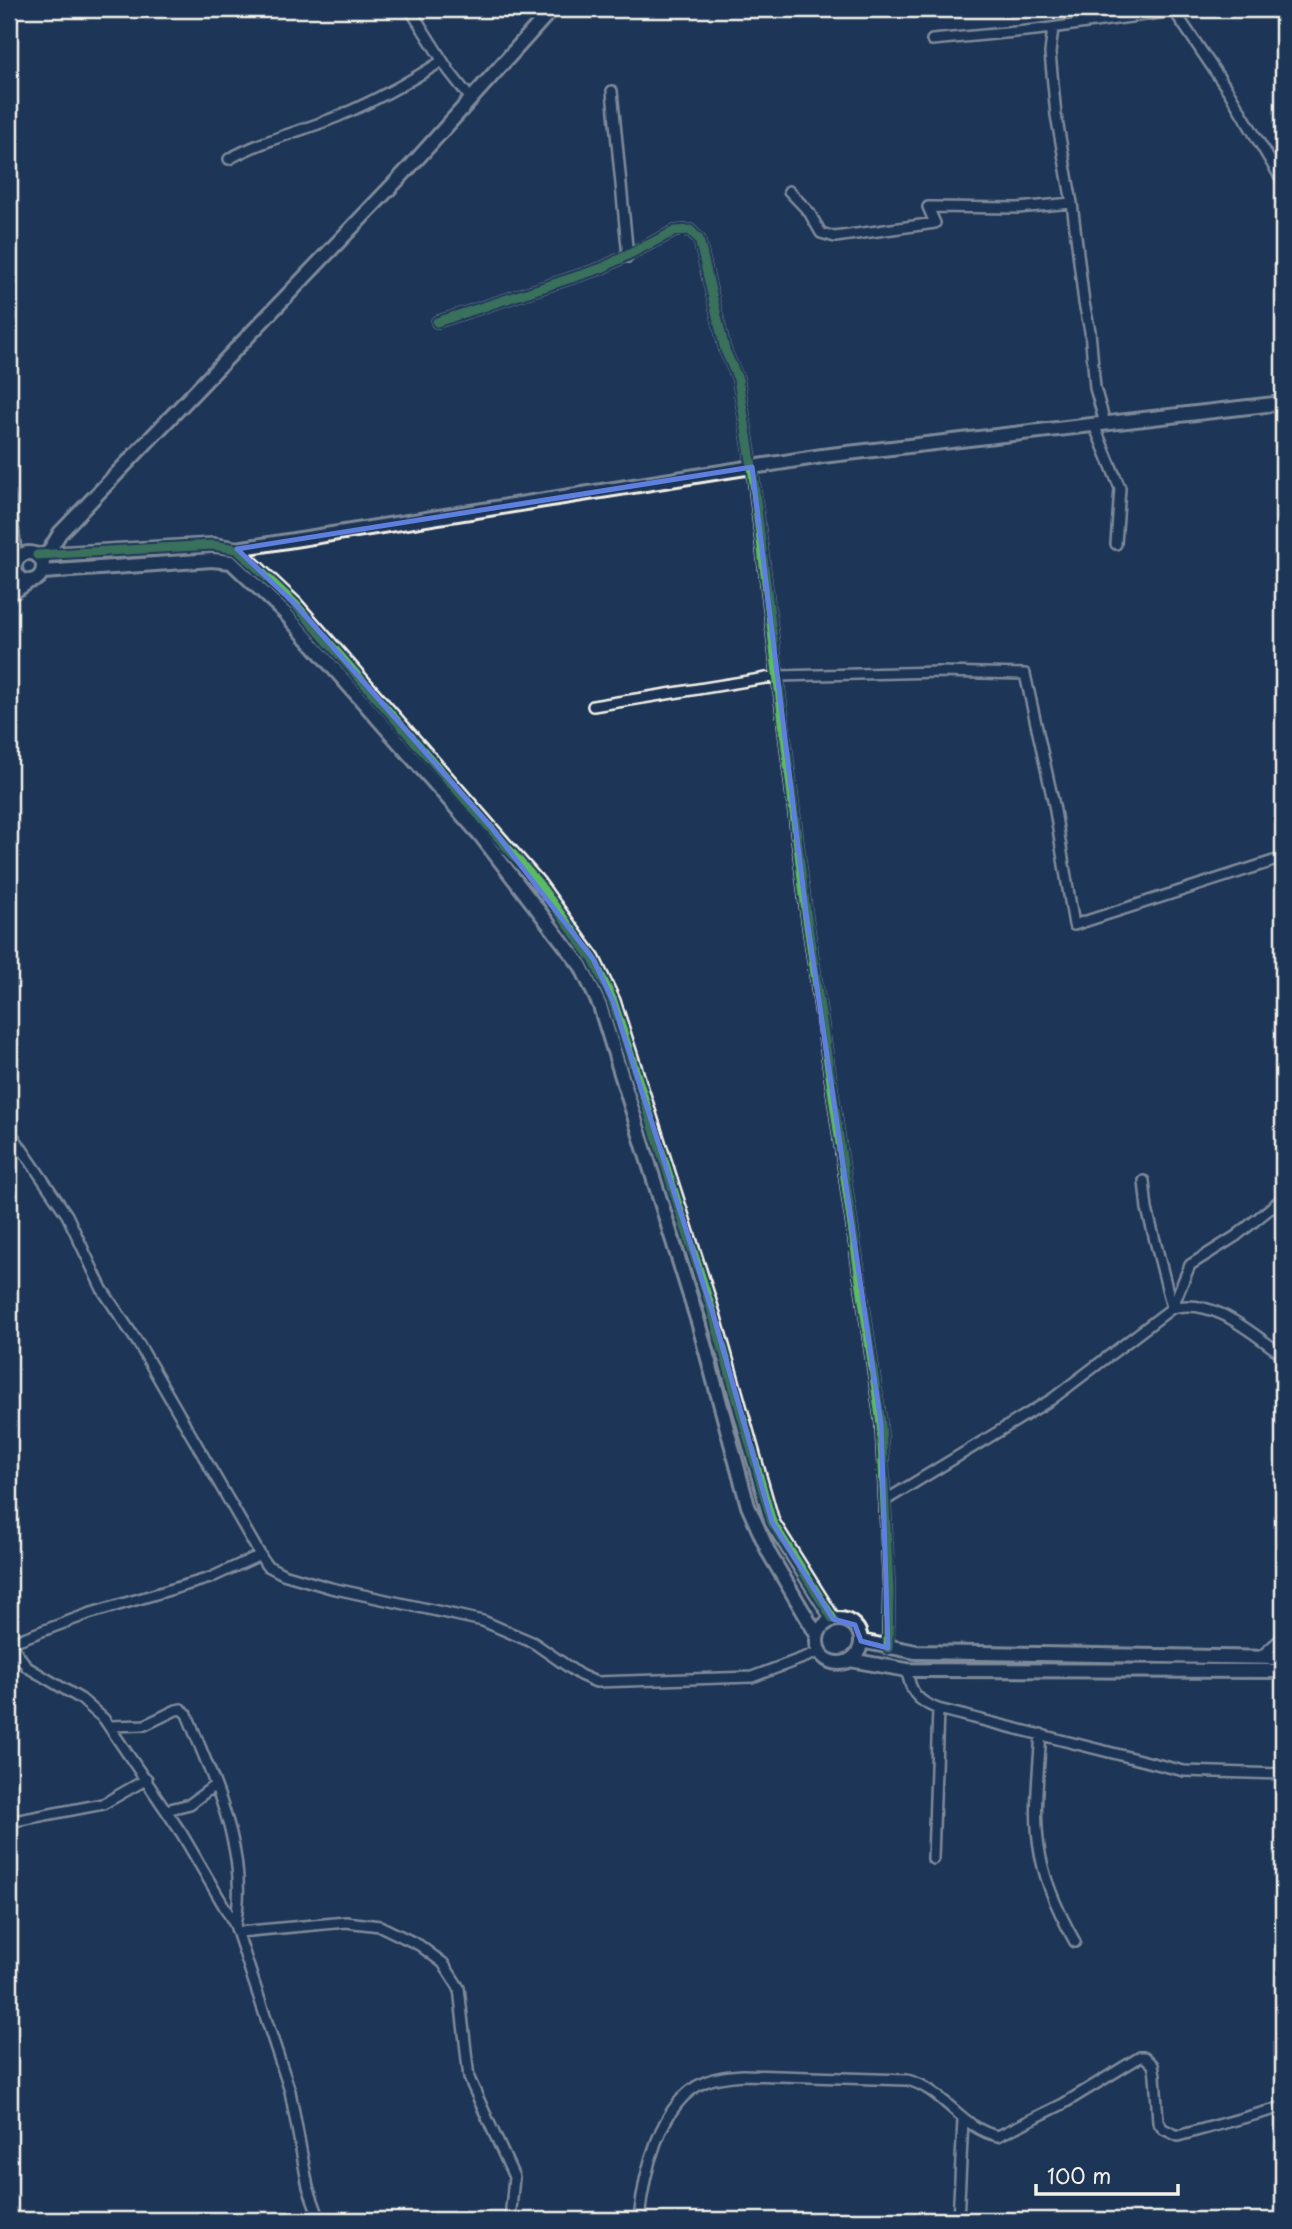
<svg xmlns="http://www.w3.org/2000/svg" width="1292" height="2229" font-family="'Playpen Sans',sans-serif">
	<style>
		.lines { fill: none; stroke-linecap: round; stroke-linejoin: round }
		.street-casing { stroke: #f4f1e8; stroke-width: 14 }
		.secondary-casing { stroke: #f4f1e8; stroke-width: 18 }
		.street { stroke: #1d3557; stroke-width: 9 }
		.secondary { stroke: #1d3557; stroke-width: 12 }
		.cycleway-casing { stroke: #1d3557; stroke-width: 13 }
		.cycleway { stroke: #5cba63; stroke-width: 9 }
		.marked { fill: none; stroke: #5e7fdd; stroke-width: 5; stroke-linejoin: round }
	</style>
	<rect width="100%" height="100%" fill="#1d3557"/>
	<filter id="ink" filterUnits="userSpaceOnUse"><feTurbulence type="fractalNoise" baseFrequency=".0143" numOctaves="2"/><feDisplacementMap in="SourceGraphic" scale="14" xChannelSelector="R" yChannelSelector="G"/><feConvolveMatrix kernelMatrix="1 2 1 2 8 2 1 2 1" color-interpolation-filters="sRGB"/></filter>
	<g filter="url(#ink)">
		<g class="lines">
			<g class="street-casing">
				<path id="street" d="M410 9 449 71 471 99
					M1173 9 1229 92 1283 182
					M1053 28 1050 53 1056 115 1072 203 1084 303 1090 331 1095 388 1105 423
					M932 40 1036 30 1174 11
					M612 91 628 257
					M229 159C264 139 304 131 341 115 377 100 409 82 442 61
					M789 191 809 212 821 233 835 237 935 223 928 207 1018 208 1072 203
					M437 322 602 268 675 231 690 230 699 239 725 350 738 379 752 467 806 912 881 1424 889 1589 888 1648
					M1094 425 1120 488 1116 544
					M9 493 17 559
					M593 706 778 676 939 672 1025 674 1054 805 1074 925 1283 858
					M9 1130 67 1215 102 1289 140 1346 266 1565 283 1574 331 1588 483 1621 534 1643 580 1675 596 1682 752 1677 819 1652
					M1144 1181 1147 1209 1172 1308 1190 1265 1236 1236 1283 1198
					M886 1500 1052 1399 1172 1308C1214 1297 1251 1333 1283 1355
					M9 1641 27 1667 81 1699 104 1719 182 1834 235 1925 290 2091 308 2187 320 2220
					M10 1643 88 1614 210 1578 258 1556
					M1259 1658 1283 1637
					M907 1670C910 1692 917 1701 938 1709L1184 1771 1283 1774
					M110 1726 145 1725 176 1710 181 1709 187 1714C213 1781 250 1851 235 1925
					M1041 1734C1034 1825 1029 1859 1075 1942
					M166 1810 190 1804 215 1785
					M9 1822 103 1804 147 1779
					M933 1859 938 1709
					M239 1932 346 1922 380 1926 419 1945 443 1963 459 1988 469 2078 514 2177 510 2220
					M639 2220C643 2177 659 2101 705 2082 717 2077 730 2076 743 2075L907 2080C943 2088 961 2129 998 2136L1063 2104 1140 2057H1145L1153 2065 1155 2075 1158 2122 1163 2129 1178 2136 1283 2107
					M958 2220 963 2120"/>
			</g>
			<g class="secondary-casing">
				<path id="secondary" d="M237 549 822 456 1283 403
					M15 567a14 14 0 1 1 28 0a14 14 0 1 1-28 0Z
					M37 555 213 545 237 549 295 604 538 883 593 959 613 1001 713 1314 772 1522 833 1619
					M43 561 60 533 409 168 552 9
					M43 572 212 560 231 562 285 613 481 836 581 966 600 1006 698 1322 748 1506 769 1553 817 1635
					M9 595 30 581
					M817 1641a22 22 0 1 1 44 0a22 22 0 1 1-44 0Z
					M861 1641 916 1652 1283 1658
					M850 1660 907 1670 1283 1671"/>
			</g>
			<use href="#street" class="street"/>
			<use href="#secondary" class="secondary"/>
			<g class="cycleway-casing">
				<path id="cycleway" d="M437 322 602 268 675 231 690 230 699 239 725 350 738 379 752 467 806 912 881 1424 889 1589 888 1648
					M37 555 213 545 237 549 295 604 538 883 593 959 613 1001 713 1314 772 1522 833 1619"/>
			</g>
			<use href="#cycleway" class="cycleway"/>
		</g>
	</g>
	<path d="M0 0H1292V2229H0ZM752 467 806 912 881 1424 888 1648 861 1641 855 1625 833 1619 772 1522 713 1314 613 1001 593 959 491 827 295 604 237 549Z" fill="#1d3557" fill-opacity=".55" fill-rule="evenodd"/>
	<path class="marked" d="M752 467 806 912 881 1424 888 1648 861 1641 855 1625 833 1619 772 1522 713 1314 613 1001 593 959 491 827 295 604 237 549Z"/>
	<rect width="1292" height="2229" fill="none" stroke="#1d3557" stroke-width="35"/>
	<rect x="18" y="18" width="1257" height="2194" fill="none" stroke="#f4f1e8" stroke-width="2.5" filter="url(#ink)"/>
	<path d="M1036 2184v10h142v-10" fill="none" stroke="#f4f1e8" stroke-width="3.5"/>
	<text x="1047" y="2184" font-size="21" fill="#f4f1e8" stroke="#1d3557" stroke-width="5" paint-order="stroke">100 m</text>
</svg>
